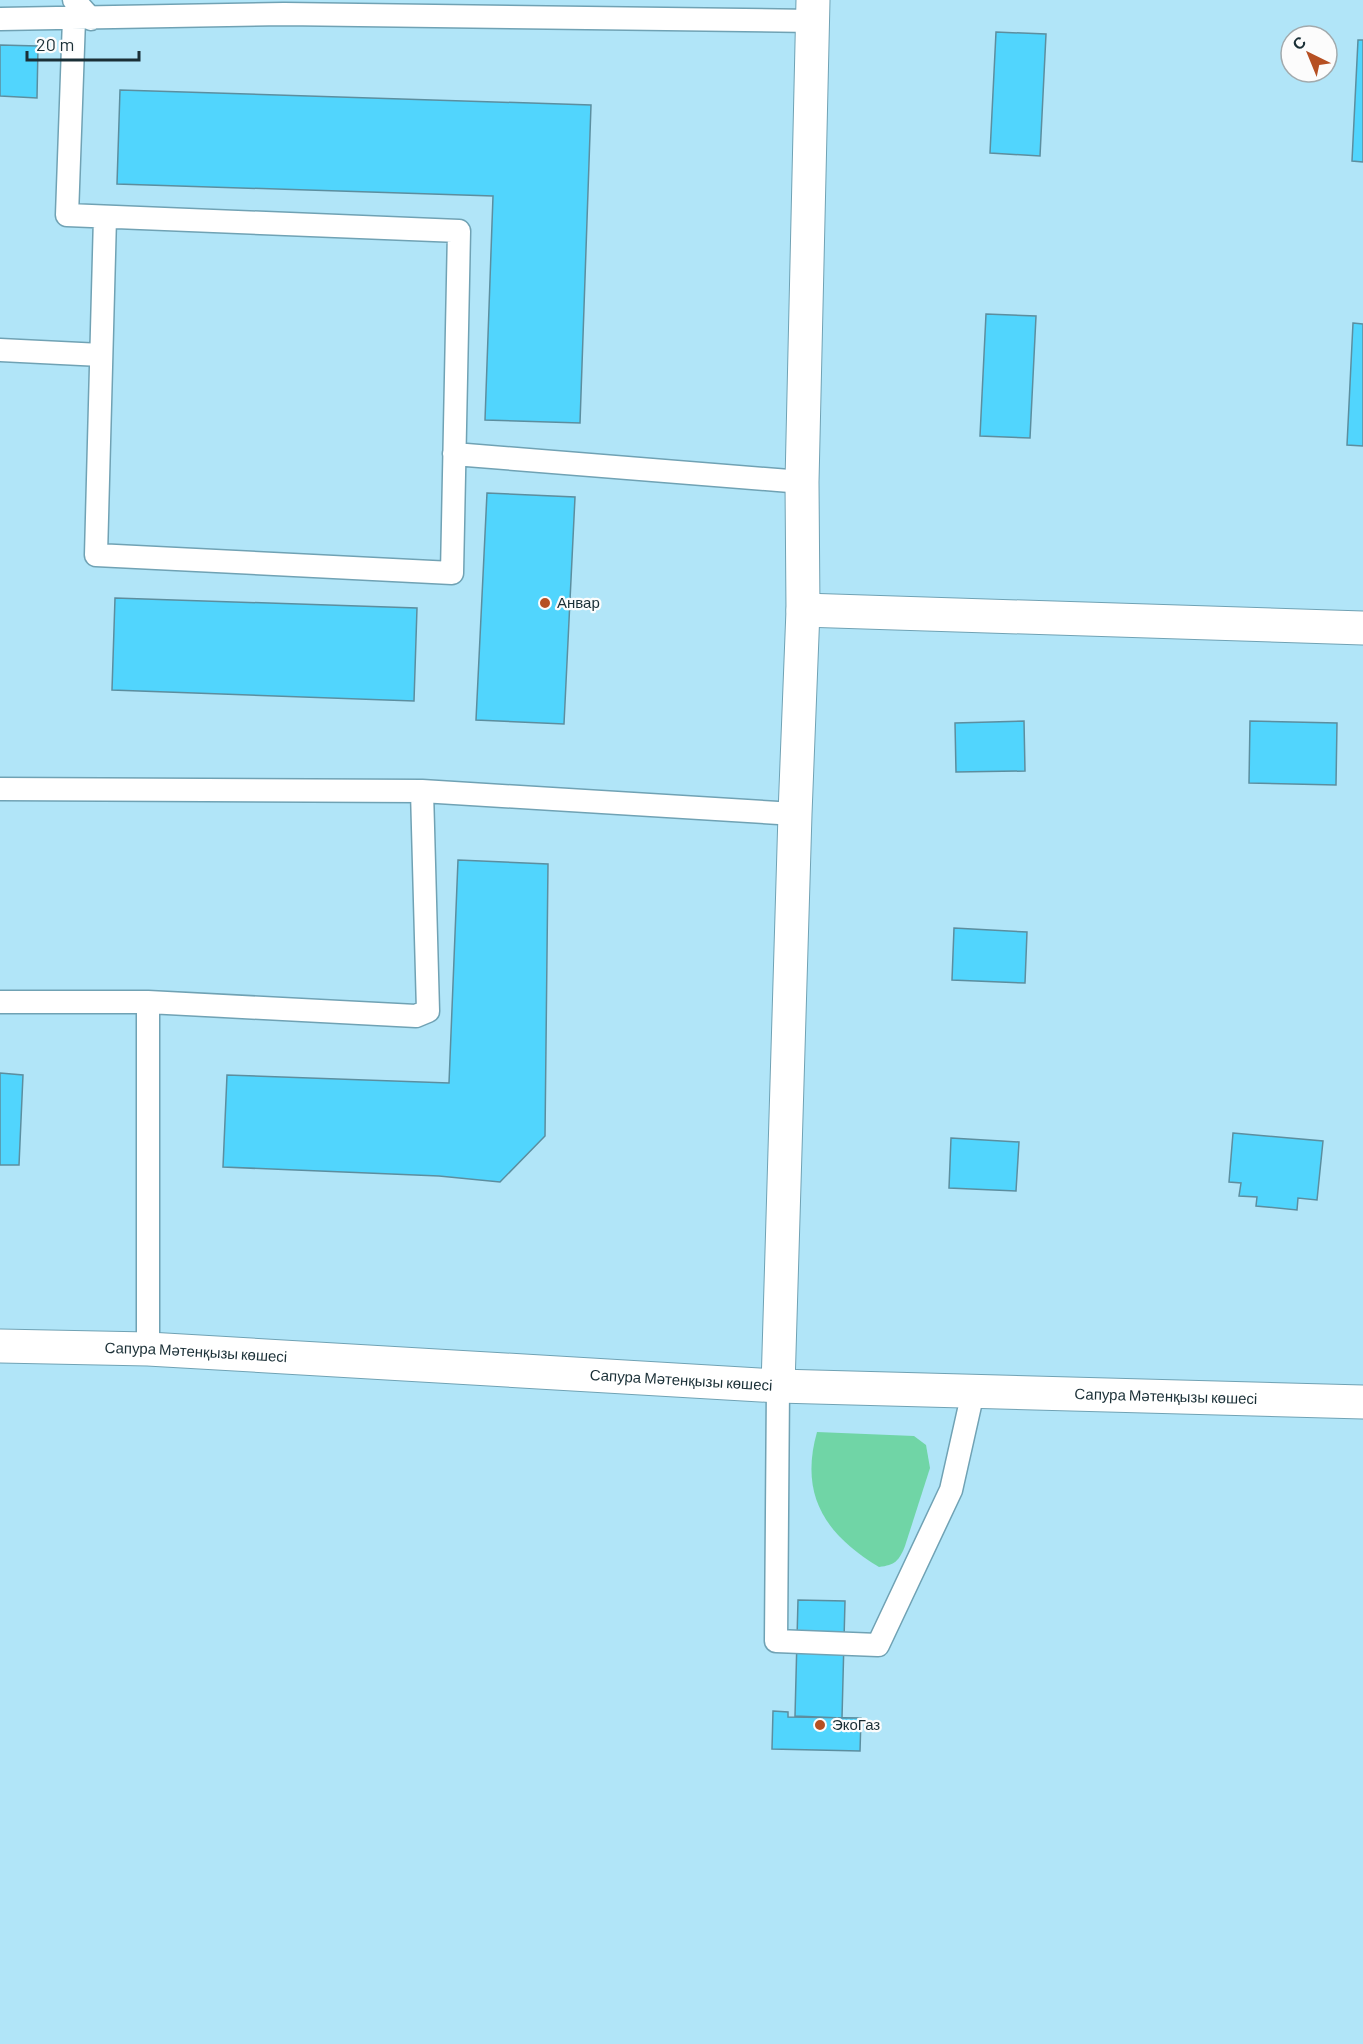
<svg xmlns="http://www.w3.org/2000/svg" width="1363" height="2044" font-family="Barlow,sans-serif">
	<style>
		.green { fill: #70d5a6 }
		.building { fill: #51d5fd; stroke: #5c8e9f; stroke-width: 1.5 }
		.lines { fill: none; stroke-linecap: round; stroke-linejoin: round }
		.service-casing { stroke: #70a2b4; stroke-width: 25 }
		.minor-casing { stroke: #70a2b4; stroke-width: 35 }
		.tertiary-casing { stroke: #70a2b4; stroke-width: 35 }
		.service { stroke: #fff; stroke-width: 22 }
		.minor { stroke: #fff; stroke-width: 33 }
		.tertiary { stroke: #fff; stroke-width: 33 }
		.poi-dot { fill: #b65023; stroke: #fcfcfc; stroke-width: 2 }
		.labels { text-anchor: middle; stroke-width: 4.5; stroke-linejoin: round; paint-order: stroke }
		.poi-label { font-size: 15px; fill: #1a2f36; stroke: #fcfcfc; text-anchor: start }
		.street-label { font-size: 15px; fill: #1a2f36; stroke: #fcfcfc }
	</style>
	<rect width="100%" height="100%" fill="#b1e5f8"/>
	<path class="green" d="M817 1432 914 1436 926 1445 930 1468 905 1546C899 1561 895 1565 879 1567 826 1535 799 1496 817 1432Z"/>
	<path class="building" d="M996 32 1046 34 1040 156 990 153Z
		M1358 40H1363V162L1352 161Z
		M0 45 38 46 37 98 0 96Z
		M120 90 591 105 580 423 485 420 493 196 117 184Z
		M986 314 1036 316 1030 438 980 436Z
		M1353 323 1363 324V446L1347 445Z
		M487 493 575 497 564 724 476 720Z
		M115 598 417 608 414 701 112 690Z
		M1024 721 1025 771 956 772 955 723Z
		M1250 721 1337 723 1336 785 1249 783Z
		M458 860 548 864 545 1136 500 1182 439 1176 223 1167 227 1075 449 1083Z
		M954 928 1027 932 1025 983 952 980Z
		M0 1073 23 1075 19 1165H0Z
		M1233 1133 1323 1141 1317 1200 1298 1198 1297 1210 1256 1206 1257 1197 1239 1196 1241 1183 1229 1182Z
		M951 1138 1019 1142 1016 1191 949 1188Z
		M798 1600 845 1601 842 1718 795 1716Z
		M773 1711 788 1712V1717L861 1718 860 1751 772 1749Z"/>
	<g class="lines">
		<g class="service-casing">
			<path id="service" d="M74 0 91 19
				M0 19 284 14 813 21
				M74 19 67 215 459 231 452 573 96 555 105 217
				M0 350 101 355
				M454 454 802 482
				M0 789 422 791 795 814
				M0 1002H148L416 1016 428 1011 422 791
				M148 1002V1349
				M778 1386 776 1641 878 1645 951 1490 973 1392"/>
		</g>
		<g class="minor-casing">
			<g id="minor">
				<path d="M803 610 1363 628"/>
				<path id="s1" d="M778 1386 1363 1402"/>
			</g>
		</g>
		<g class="tertiary-casing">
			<g id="tertiary">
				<path id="s2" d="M0 1346 148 1349 778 1386 795 814 803 610 802 482 813 0"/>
			</g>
		</g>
		<use href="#service" class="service"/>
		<use href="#minor" class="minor"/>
		<use href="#tertiary" class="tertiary"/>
	</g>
	<g class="poi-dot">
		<circle cx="545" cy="603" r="6"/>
		<circle cx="820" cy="1725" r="6"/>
	</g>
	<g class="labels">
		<g class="poi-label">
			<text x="557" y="608">Анвар</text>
			<text x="832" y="1730">ЭкоГаз</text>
		</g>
		<g class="street-label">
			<text dy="5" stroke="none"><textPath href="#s2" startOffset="196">Сапура Мәтенқызы көшесі</textPath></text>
			<text dy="5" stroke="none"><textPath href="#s2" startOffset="682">Сапура Мәтенқызы көшесі</textPath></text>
			<text dy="5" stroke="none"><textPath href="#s1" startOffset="388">Сапура Мәтенқызы көшесі</textPath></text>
		</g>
	</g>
	<g transform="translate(1309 54) rotate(317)"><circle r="28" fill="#fcfcfc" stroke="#a2aaad" stroke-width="1.5"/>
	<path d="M0-4.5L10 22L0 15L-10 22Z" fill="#b65023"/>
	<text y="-9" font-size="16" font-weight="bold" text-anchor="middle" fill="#1a2f36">С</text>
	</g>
	<path d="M27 51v9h112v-9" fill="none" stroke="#1a2f36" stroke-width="3"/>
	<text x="36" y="51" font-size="18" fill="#1a2f36" stroke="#fcfcfc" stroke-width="4.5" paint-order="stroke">20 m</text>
</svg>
